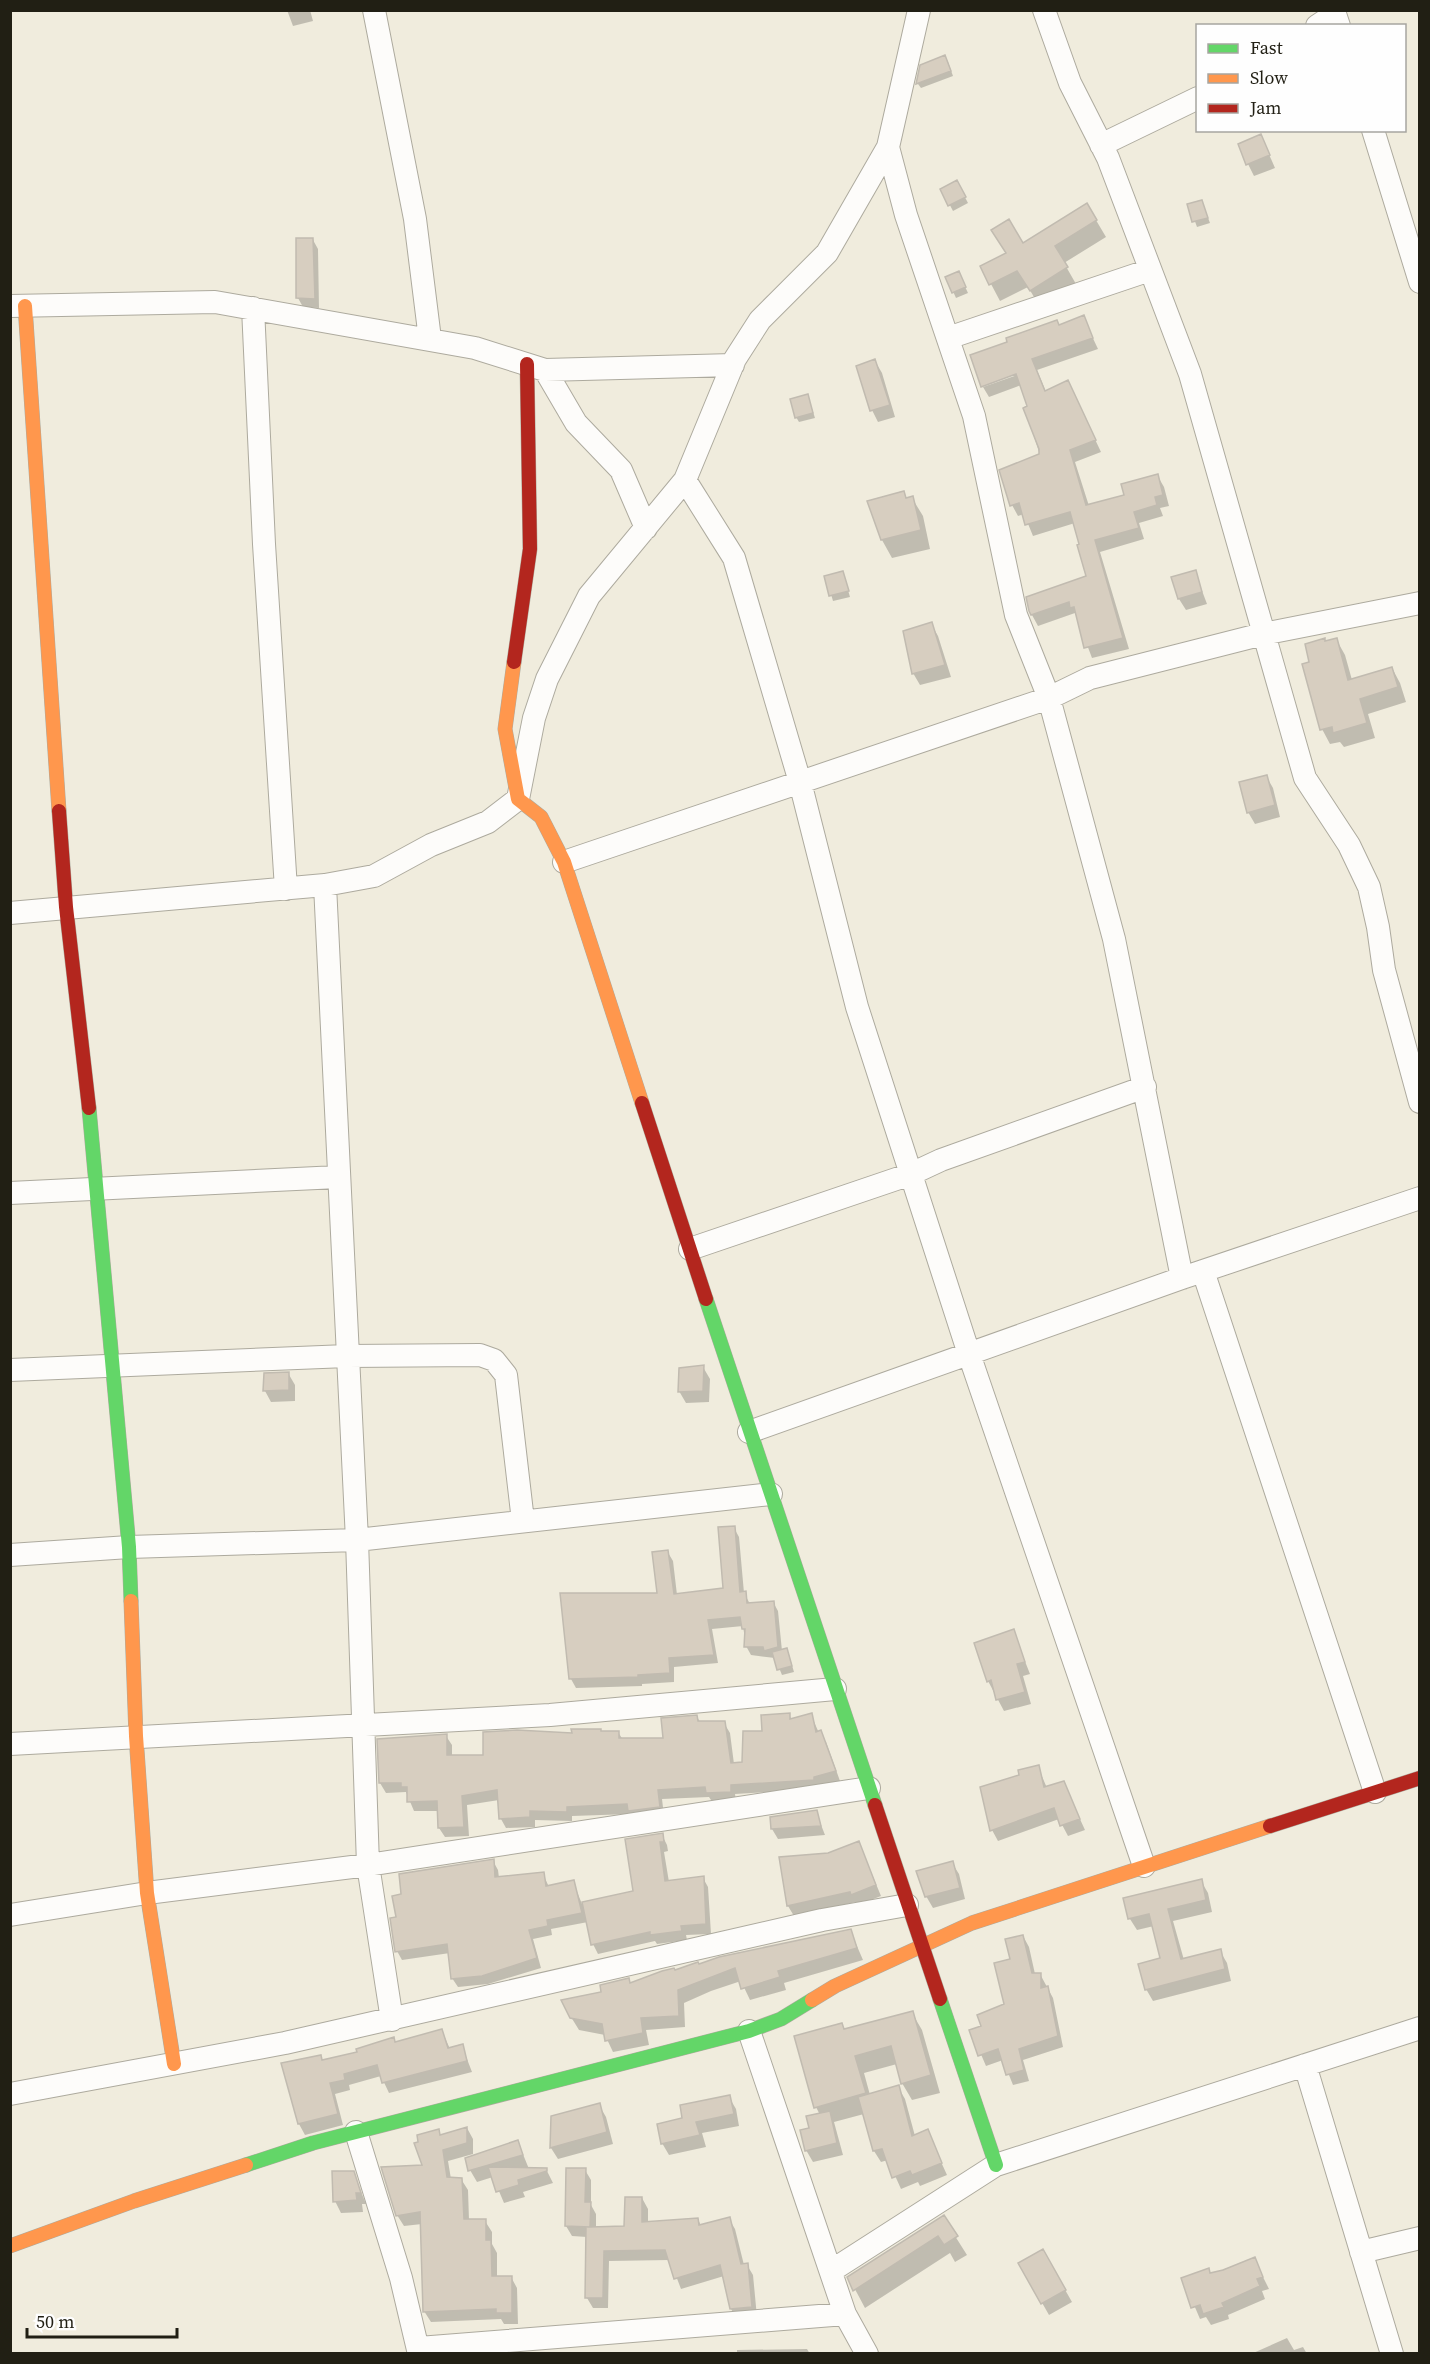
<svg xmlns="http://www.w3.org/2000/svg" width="1430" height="2364" font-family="'Source Serif 4',serif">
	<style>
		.shadow { fill: #0003 }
		.building { fill: #d7cec0; stroke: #c1bbb0; stroke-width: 1.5 }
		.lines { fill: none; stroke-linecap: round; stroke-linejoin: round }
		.street-casing { stroke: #adaa9e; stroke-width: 24 }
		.fast-casing { stroke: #adaa9e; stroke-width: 15 }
		.slow-casing { stroke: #adaa9e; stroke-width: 15 }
		.jam-casing { stroke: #adaa9e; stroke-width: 15 }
		.street { stroke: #fdfcfa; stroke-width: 22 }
		.fast { stroke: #63d668; stroke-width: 14 }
		.slow { stroke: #ff974d; stroke-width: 14 }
		.jam { stroke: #b3261e; stroke-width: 14 }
	</style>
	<rect width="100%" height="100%" fill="#f0ecdd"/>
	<path class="shadow" d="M287 10H310L313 21 293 26Z
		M948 62 953 76 921 88 918 84 922 66Z
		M1261 136 1275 168 1254 176 1248 164Z
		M957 182 968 203 953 211 942 190Z
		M1202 202 1210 223 1197 227 1189 205Z
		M1087 205 1106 237 1064 263 1076 284 1040 307 1028 287 1000 301 982 267 1023 245Z
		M313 240 318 249 319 308 303 307 298 298Z
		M947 278H961L968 293 956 298Z
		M1083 317 1098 349 1037 370 1046 392 1068 382 1101 452 1075 462 1089 506 1126 496 1157 475 1164 487 1169 506 1160 508 1163 516 1139 523 1144 539 1100 552 1129 649 1092 658 1075 613 1038 626 1032 615 1028 598 1088 577 1075 523 1033 536 1024 514 1018 516 1012 505 1040 455 1025 409 1029 407 1021 385 989 397 983 387 1023 373 1022 370 1059 326Z
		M875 361 882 373 895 417 878 422 872 410Z
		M808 396 815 418 799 422 796 417Z
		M904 493 907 499 912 498 923 516 930 549 892 558 882 540 869 502Z
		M1195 572 1207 604 1186 610 1179 599Z
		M843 573 850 597 833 601 826 577Z
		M931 624 938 636 951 677 920 685 913 673Z
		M1336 639 1345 655 1352 680 1392 668 1400 683 1406 702 1368 714 1375 738 1344 747 1340 742 1330 744 1322 729 1311 663Z
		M1266 776 1273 788 1280 817 1255 824 1248 812Z
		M703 1367 710 1379 709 1402 686 1403 679 1391Z
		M288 1373 295 1385V1401L271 1402 265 1391Z
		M734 1528 739 1537 744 1593 750 1604 773 1602 778 1611 782 1651 786 1649 789 1655 794 1672 782 1675 775 1658 751 1655 746 1646 743 1626 712 1629 718 1663 674 1667V1682L642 1684V1686L576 1688 571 1679 659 1595 667 1551 673 1561 677 1595 725 1589Z
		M1013 1631 1030 1674 1023 1676 1031 1704 1004 1711 988 1681Z
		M789 1715 792 1720 811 1715 819 1733 826 1742 840 1781 818 1787 819 1789 735 1794 736 1801 713 1803 709 1797 662 1799 664 1816 631 1814 572 1816V1821L535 1820V1827L506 1828 501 1819 499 1800 467 1805 469 1836 445 1837 439 1828V1811H414L406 1792 386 1793 380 1783 379 1741 446 1736 452 1745V1756L485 1757 573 1735 618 1732 623 1740H664L697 1717 700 1722 724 1723 730 1733 734 1764 744 1763 764 1733Z
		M1038 1767 1047 1788 1063 1782 1085 1830 1068 1836 1059 1819 998 1841 992 1830 1021 1776Z
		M816 1812 825 1835 778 1839 772 1829Z
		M662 1835 667 1845 668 1851 664 1852 669 1882 703 1878 708 1887 711 1934 686 1935 687 1940 657 1944 655 1941 598 1954 593 1944 588 1922 551 1929 552 1935 533 1939 541 1968 488 1984 458 1987 452 1978 450 1953 402 1960 397 1951 398 1918 493 1861 498 1870 499 1878 543 1874 549 1887 573 1882 582 1904 634 1892Z
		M859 1843 881 1896 858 1905 856 1902 794 1916 788 1906 780 1859 828 1854Z
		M952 1863 959 1874 965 1899 933 1908 926 1896Z
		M1201 1881 1208 1893 1212 1912 1173 1921 1184 1960 1220 1951 1227 1963 1231 1981 1153 2001 1146 1989 1162 1959 1154 1926 1137 1930 1130 1919Z
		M850 1930 863 1960 784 1983 786 1990 750 2000 741 1981 711 1991 684 2003 685 2027 646 2030 649 2045 613 2052 605 2035 579 2030 571 2017 603 1993 628 1980 631 1984Z
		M1023 1936 1029 1947 1035 1974H1040L1053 1998 1063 2047 1023 2060 1029 2081 1013 2085 1003 2060 986 2066 971 2031 983 2027 1006 2005 1012 1960Z
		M912 2013 922 2030 940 2093 912 2100 902 2083 897 2064 864 2073 870 2095 898 2087 905 2099 915 2136 927 2131 947 2175 920 2186 918 2182 901 2189 888 2160 881 2162 874 2151 864 2114 834 2122 843 2155 813 2162 806 2150 811 2129 820 2115 816 2107 841 2024 845 2030Z
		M442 2031 450 2049 462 2046 472 2072 389 2093 381 2076 349 2085 350 2090 335 2094 343 2125 305 2135 299 2124 283 2064 323 2061Z
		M729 2097 736 2109 739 2126 702 2133 706 2147 669 2155 662 2143 684 2119Z
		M599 2105 606 2117 613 2144 558 2159 551 2148 552 2117Z
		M467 2128 473 2139V2154L448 2161 451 2179H461L468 2190 469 2220 485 2221 492 2232V2244L497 2253V2277H511L517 2288 518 2324H504L501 2319 431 2322 424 2311 422 2224 404 2226 397 2215 424 2167 438 2131 442 2136Z
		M518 2142 529 2169H546L553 2183 523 2192 525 2197 504 2203 493 2177 477 2182 470 2170Z
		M585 2170 591 2180V2205L596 2214V2228L626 2227 642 2198 648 2209V2223L698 2219 701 2226 729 2219 735 2229 744 2265H747L753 2275 757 2317 737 2319 731 2309 724 2276 681 2289 670 2260 609 2261 608 2308H593L587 2298V2237L572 2236 566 2226Z
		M353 2172 366 2204H362L363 2212 341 2213 335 2201Z
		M943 2217 967 2255 955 2262 950 2253 865 2308 849 2278Z
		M1043 2251 1072 2302 1049 2315 1020 2264Z
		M1254 2259 1269 2289 1262 2291 1265 2299 1228 2315 1229 2319 1211 2325 1206 2317 1200 2319 1183 2279 1210 2274Z
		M1287 2338 1294 2350 1303 2347 1307 2354H1251Z
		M807 2349 810 2354H737V2350Z"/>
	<path class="building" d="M945 55 951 71 916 84 920 65Z
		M1261 134 1270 155 1246 165 1238 144Z
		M957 180 966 197 948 206 940 189Z
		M1202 200 1208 218 1192 222 1187 204Z
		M1087 203 1097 220 1055 246 1068 267 1030 291 1017 271 989 285 980 266 1006 253 991 230 1009 219 1023 243Z
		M296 238H313L315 299 296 298Z
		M959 271 966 287 952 293 945 277Z
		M1084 315 1093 338 1032 359 1045 391 1068 380 1096 440 1070 450 1086 505 1124 495 1121 484 1158 474 1163 495 1155 497 1157 505 1134 512 1139 528 1095 540 1123 638 1084 648 1074 607 1070 608 1069 602 1031 615 1029 611 1026 597 1086 576 1077 545 1079 544 1070 512 1025 525 1019 503 1010 506 999 470 1039 454V449L1023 408 1027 406 1016 374 981 387 970 355 1007 342 1006 338 1057 320 1059 325Z
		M875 359 890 405 870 411 856 366Z
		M808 394 813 413 795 418 790 399Z
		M904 491 906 498 913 496 921 530 881 540 867 501Z
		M1196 570 1202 592 1178 599 1171 577Z
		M843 571 849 591 829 596 824 576Z
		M932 622 945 665 912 674 903 631Z
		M1325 638V641L1337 638 1348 680 1392 667 1398 687 1360 699 1367 723 1333 733 1332 727 1320 730 1302 664 1309 662 1305 644Z
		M1267 775 1275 805 1247 813 1239 782Z
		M704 1365 703 1391 678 1392 679 1368Z
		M289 1372V1390L263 1391 264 1373Z
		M735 1526 740 1592 746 1591 747 1603 774 1601 778 1647 764 1651 763 1647H744L745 1629H742L740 1617 708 1620 714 1655 669 1658 670 1673 638 1675V1677L569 1679 560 1593H657L652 1552 668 1550 674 1594 723 1588 718 1527Z
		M1014 1629 1025 1662 1017 1664 1025 1692 996 1700 991 1680 987 1682 974 1643Z
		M787 1648 792 1666 777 1670 772 1652Z
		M790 1713V1719L812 1713 816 1732 821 1730 836 1771 814 1777V1780L731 1785V1792L706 1793 705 1787 658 1790 660 1807 628 1811 627 1804 567 1807V1812L530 1811V1817L499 1819 497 1790 462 1796 464 1827 438 1828 437 1801 407 1802V1787H401V1783H379L377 1739 447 1734V1755H483V1732L517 1730 572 1733 571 1729H601V1731H619V1738H663L661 1718 697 1715 698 1721H725L731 1763 742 1762 743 1731H762L761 1715Z
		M1039 1765 1044 1787 1064 1781 1080 1819 1060 1826 1054 1808 990 1831 980 1787 1019 1775 1018 1770Z
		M817 1810 821 1826 771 1829 770 1817Z
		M663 1833 664 1842H660L665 1881 704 1876 706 1924 681 1926 682 1931 650 1935V1932L591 1945 582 1902 633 1891 625 1839Z
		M859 1841 876 1885 851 1895 850 1892 787 1906 779 1857 828 1853Z
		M494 1859 495 1877 544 1872 546 1886 574 1880 582 1913 547 1920 548 1926 529 1930 537 1958 482 1976 451 1979 447 1944 395 1952 390 1918 396 1917 392 1896 401 1894 399 1874Z
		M953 1861 960 1888 925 1897 916 1871Z
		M1202 1879 1206 1900 1168 1909 1181 1959 1221 1949 1225 1969 1145 1990 1138 1964 1160 1958 1149 1914 1128 1919 1123 1898Z
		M851 1929 857 1948 778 1971 780 1977 741 1989 735 1968 678 1990 679 2016 641 2018 643 2033 605 2041 602 2024 570 2018 561 2000 601 1992 600 1985 629 1978 630 1983 662 1971 674 1968 675 1970 698 1962 699 1964 719 1957Z
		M1023 1935 1032 1973H1041V1988L1048 1986 1058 2036 1019 2049 1024 2070 1006 2075 998 2049 978 2056 969 2030 981 2026 977 2015 1004 2004 994 1963 1010 1959 1005 1939Z
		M913 2011 931 2075 901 2084 891 2046 855 2056 866 2093 814 2108 794 2036 842 2023 844 2029Z
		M442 2029 448 2048 463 2044 467 2061 382 2083 377 2065 344 2074 345 2080 330 2083 338 2114 298 2124 281 2063 321 2055 322 2060 357 2052 356 2049 394 2037 395 2042Z
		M899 2085 912 2136 928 2129 942 2163 912 2175 910 2171 892 2178 882 2149 873 2151 858 2097Z
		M730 2095 734 2114 696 2122 700 2135 661 2144 657 2124 682 2118 680 2105Z
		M600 2103 607 2132 550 2148 551 2116Z
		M830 2111 837 2143 805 2151 800 2130 809 2128 806 2116Z
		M467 2127V2143L443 2150 447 2177 462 2178 464 2219H486V2240H491L492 2276H512V2313H496V2309L423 2312 420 2212 396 2216 381 2167 422 2165 414 2143 418 2142 417 2135 439 2129 440 2135Z
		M518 2140 523 2155 468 2171 465 2158Z
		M488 2167 547 2168V2171L518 2180 519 2185 496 2192Z
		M566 2168H586L585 2202H591L590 2227 624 2226 625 2197H642V2222L698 2218 699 2225 730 2217 741 2264 748 2263 752 2307 730 2309 720 2265 674 2279 665 2250 604 2251 603 2298H585L586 2227H590L565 2226Z
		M332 2171H354L361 2193H356L357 2200 333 2202Z
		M944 2215 958 2236 944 2245 938 2236 853 2291 847 2277Z
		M1043 2249 1066 2290 1041 2304 1018 2263Z
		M1255 2257 1263 2277 1257 2279 1260 2286 1222 2303 1224 2307 1203 2314 1200 2305 1191 2308 1181 2278 1209 2268 1210 2273 1223 2270Z"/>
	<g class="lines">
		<g class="street-casing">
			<path id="street" d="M374 10 415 219 430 339
				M1044 10 1070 83 1108 158 1190 374 1305 778 1349 845 1369 887 1378 927 1384 970 1420 1102
				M1317 26 1335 14 1339 26
				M1373 130 1420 282
				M1101 145 1198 98
				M888 147 906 215 974 416 1016 615 1049 698 1114 939 1182 1278
				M10 306 215 302 475 348 545 370 733 365
				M253 308 264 544 286 889
				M948 338 1150 270
				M545 370 576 423 621 470 646 528
				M685 480 734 558 800 782 857 1007 969 1354 1144 1866
				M564 862 1049 698 1090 678 1263 634 1420 603
				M325 885 357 1540 368 1865 392 2020
				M10 913 325 885 374 876 431 845 488 822 518 799 534 718 547 679 589 596 685 480 735 359 760 320 827 253 888 147 919 10
				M10 1193 338 1177
				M690 1249 911 1174 941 1160 1145 1087
				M1203 1271 1375 1792
				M10 1370 347 1356 480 1355 494 1360 506 1375 523 1521
				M749 1432 1182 1278 1420 1198
				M10 1555 129 1547 357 1540 771 1494
				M10 1744 550 1715 835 1689
				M10 1915 147 1893 368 1865 869 1788
				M749 2031 845 2314 867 2354
				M1305 2065 1392 2354
				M10 2094 285 2043 822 1920 907 1905
				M356 2132 401 2278 419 2354
				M1361 2252 1420 2238
				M831 2271 996 2165 1420 2028
				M419 2348 845 2314"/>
		</g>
		<g class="fast-casing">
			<path id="fast" d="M89 1108 129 1547 131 1601
				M706 1299 875 1805
				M940 1999 996 2165
				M246 2165 313 2143 749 2031 781 2019 812 2000"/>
		</g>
		<g class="slow-casing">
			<path id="slow" d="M25 306 59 811
				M514 662 505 729 518 799 541 817 564 862 642 1103
				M131 1601 136 1736 147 1893 174 2064
				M812 2000 835 1986 972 1923 1270 1826
				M10 2246 134 2201 246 2165"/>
		</g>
		<g class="jam-casing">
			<path id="jam" d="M514 662 530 549 527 364
				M59 811 66 907 89 1108
				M642 1103 706 1299
				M875 1805 940 1999
				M1270 1826 1420 1778"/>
		</g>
		<use href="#street" class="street"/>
		<use href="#fast" class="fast"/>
		<use href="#slow" class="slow"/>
		<use href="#jam" class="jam"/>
	</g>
	<rect width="1430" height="2364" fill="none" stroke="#211f14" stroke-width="24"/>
	<rect x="1196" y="24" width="210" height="108" fill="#fefefe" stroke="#a6a5a0" stroke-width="1.5"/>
	<rect x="1208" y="44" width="30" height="9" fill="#63d668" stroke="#a6a5a0" stroke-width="1.5"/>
	<text x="1250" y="54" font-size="18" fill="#211f14">Fast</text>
	<rect x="1208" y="74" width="30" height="9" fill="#ff974d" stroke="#a6a5a0" stroke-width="1.5"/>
	<text x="1250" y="84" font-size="18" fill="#211f14">Slow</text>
	<rect x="1208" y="104" width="30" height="9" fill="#b3261e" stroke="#a6a5a0" stroke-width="1.5"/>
	<text x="1250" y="114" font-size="18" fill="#211f14">Jam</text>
	<path d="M27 2328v9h150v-9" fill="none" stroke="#211f14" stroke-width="3"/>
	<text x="36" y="2328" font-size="18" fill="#211f14" stroke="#fefefe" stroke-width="4.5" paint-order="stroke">50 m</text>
</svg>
